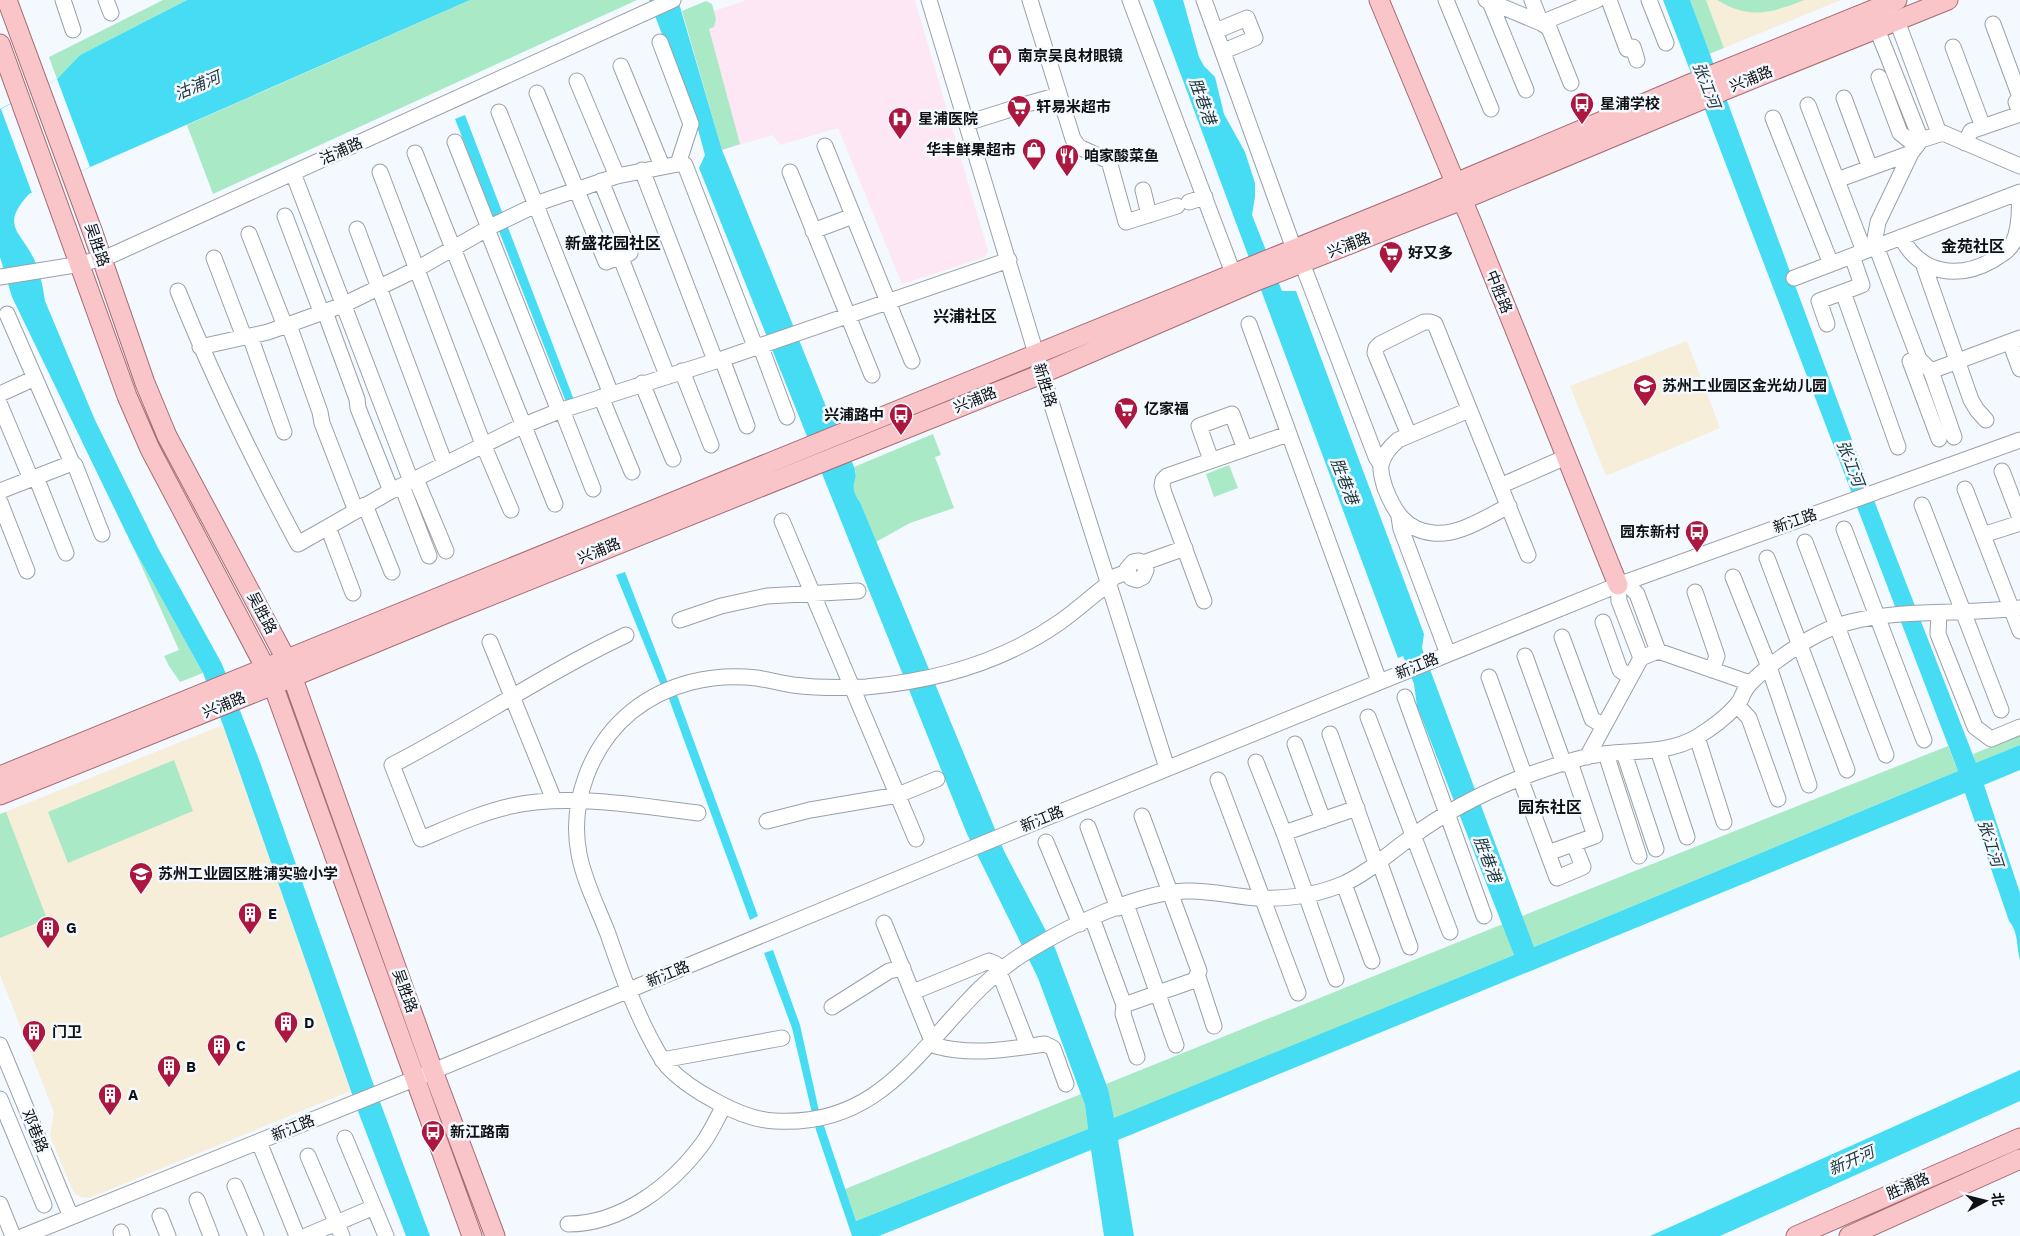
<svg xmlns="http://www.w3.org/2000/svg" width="2020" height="1236" font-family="'IBM Plex Sans','Noto Sans SC',sans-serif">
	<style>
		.education { fill: #f6eed8 }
		.medical { fill: #fde7f4 }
		.green { fill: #a9e9c6 }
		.water { fill: #46ddf4 }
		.pier { fill: #f3f9ff }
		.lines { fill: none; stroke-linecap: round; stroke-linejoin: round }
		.minor-casing { stroke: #99a1a7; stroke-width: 17 }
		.major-casing { stroke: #a56d72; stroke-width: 21 }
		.minor { stroke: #fff; stroke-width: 15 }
		.major { stroke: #fac5c8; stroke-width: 19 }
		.labels { text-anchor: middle; stroke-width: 5; stroke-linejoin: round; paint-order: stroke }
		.poi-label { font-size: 15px; font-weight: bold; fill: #0f1114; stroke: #f3f9ff; text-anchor: start }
		.street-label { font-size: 15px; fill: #0f1114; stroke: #f3f9ff }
		.water-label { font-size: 16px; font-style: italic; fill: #20383c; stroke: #f3f9ff }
		.neighbourhood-label { font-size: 16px; font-weight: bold; fill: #0f1114; stroke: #f3f9ff }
	</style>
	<rect width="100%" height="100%" fill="#f3f9ff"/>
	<path class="education" d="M1706 0H1841L1724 48Z
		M1687 341 1720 428 1606 476 1570 386Z
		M223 725 351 1091 89 1198 80 1197 74 1193 50 1136 54 1112 0 975V814Z"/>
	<path class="medical" d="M747 0H915L988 251 985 257 902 284 838 128 780 145 773 135 722 150 685 21Z"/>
	<path class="green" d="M163 0H187L80 55 57 79 49 57Z
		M470 0H637L213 194 187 125Z
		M1690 0H1706L1724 48 1709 54Z
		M1717 0H1804C1771 13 1750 20 1717 0Z
		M706 1 712 4 716 19 714 27 709 29 740 144 722 150 682 11Z
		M933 434 941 455 935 457 954 508 910 523 876 542 860 502 853 492 852 487 856 472 854 467Z
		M1229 465 1238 488 1214 497 1206 474Z
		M133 547 203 673 180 682 169 666 164 656 179 650Z
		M2020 735V745L1976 764 1973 754Z
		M1948 746 1958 771 1534 947 1522 916Z
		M174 760 193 811 68 863 48 812Z
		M6 812 47 919 0 938V814Z
		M1503 924 1514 955 1114 1119 1106 1084Z
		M1081 1094 1085 1105 1088 1129 856 1221 845 1189Z"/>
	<path class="water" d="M187 0H470L29 194C0 226 20 230 34 259 40 272 43 287 45 301L95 420 158 548 222 664 260 762 373 1083 430 1236H406L359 1114 223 725 203 673 133 547 12 297 0 257V109L57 79 80 55Z
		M649 0H678L722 150 829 414 834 417 854 467C860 482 846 483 860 502L1004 851 1055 948 1108 1089 1114 1118 1514 955 1417 706 1414 684 1403 656 1398 658 1153 0H1183L1199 57 1204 66 1215 77 1224 114 1245 152 1255 183V197L1252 215 1282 291H1296L1424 634 1422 648 1534 947 1958 771 1663 0H1690L1877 508 1976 763 2020 745V770L1984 785 2020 893V960C2016 946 2019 933 2009 921L1965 793 1118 1140 1134 1236H1104L1091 1150 879 1236H852L816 1130 792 1028 764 953 773 950 800 1025 819 1111 856 1221 1088 1129 1085 1105 1038 978 967 834 699 168 705 155 697 126Z
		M465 115 574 400 566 402 455 119Z
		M625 572 668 683 677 695 758 916 750 920 669 699 660 683 616 575Z
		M2020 1070V1101L1720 1236H1650Z"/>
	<path class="pier" d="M57 79 90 167 32 193 1 109Z"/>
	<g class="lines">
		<g class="minor-casing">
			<path id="minor" d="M63 0 73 30
				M106 0 111 13
				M929 0 1044 380 1167 768
				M1030 0 1073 139 1079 147 1109 161 1126 222 1177 206
				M1130 0 1233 273
				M1204 0 1294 249
				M1446 0 1491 109
				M1486 0 1541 23 1597 0
				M1489 0 1526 90
				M1532 0 1541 23 1549 28 1571 83
				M1609 0 1627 49 1633 47 1637 60
				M1649 0 1666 43
				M1890 14 1897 21 1939 133
				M1878 18 1877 29 1921 140
				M1993 24 2020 97 2016 102 2020 113
				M1216 31 1247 18 1255 38 1224 51
				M660 42 691 124 678 164
				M1953 47 1983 127
				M621 66 662 166
				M1879 77 1900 133 1915 145
				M577 81 617 176
				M537 93 606 262 630 253 601 181
				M1844 98 1870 168
				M1027 104 1059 95
				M1808 105 1864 251
				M499 112 611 394
				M1773 118 1831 264
				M967 123 1021 106
				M455 142 489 228
				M1965 143 1971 131 2020 114
				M825 146 912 361
				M415 153 555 504
				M642 170 715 360
				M380 172 483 444 511 510
				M790 172 872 375
				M293 173 411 481
				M1837 180 1911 153
				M1143 190 1149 215
				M1189 202 1205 197
				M285 216 322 314
				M357 229 445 464
				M487 229 559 411
				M813 231 853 216
				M249 234 285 326
				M1901 237C1920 274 1958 280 1993 260 2000 255 2009 251 2013 243 2020 228 2020 209 2019 193
				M620 256 667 375
				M214 258 244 337
				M1302 263 1376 457 1381 465
				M1923 263 1971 400 1977 410 1986 420
				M0 277 81 264 112 255 673 0
				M1794 278 2020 192
				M178 291C213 378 254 462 298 544L391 491 522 426 559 411 722 359 1009 260
				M1843 292 1898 447
				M325 312 357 399 358 408 391 491
				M7 314 72 463 75 465 102 534
				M1249 324 1379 681
				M1827 324 1819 301 1862 285 1852 256
				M289 325 320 412 322 423 356 511
				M250 336 284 432
				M2010 342 2020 369
				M760 345 787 417
				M200 347 268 332 343 305 417 269 492 226 544 201 617 176 678 164 685 165 755 346
				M722 359 747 426
				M1919 359 1910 361 1939 439
				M682 371 711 445
				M1931 371 2020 338
				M642 383 673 459
				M0 394 35 378
				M601 397 632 472
				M0 405 31 479
				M562 410 593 489
				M1469 410 1398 440C1391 446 1383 455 1381 465 1380 472 1383 481 1385 488 1394 511 1405 530 1433 533 1459 536 1486 517 1509 506
				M1409 435 1375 353 1376 348 1380 344 1424 322H1430L1435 324 1528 555
				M1954 437 1931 371 1919 359 1876 246 1875 238 1878 222 1911 153 1921 140 1943 133 2020 166
				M1211 460 1199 426 1232 414 1245 449
				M2002 471 2020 518
				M36 477 66 553
				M416 479 446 551
				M402 486 429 556
				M1500 486 1566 457
				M1965 489 2020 631
				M0 491 72 463
				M0 502 27 571
				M365 505 392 572
				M1922 505 2001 710
				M1399 517 1401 529 1448 654
				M782 521 916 839
				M328 527 353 593
				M1844 529 1924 740
				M1983 535 2020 523
				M1805 542 1886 755
				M1767 558 1847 770
				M1143 563 1146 570 1143 577 1137 580 1131 578 1127 569 1133 562 1139 561 1143 563 1185 548
				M1127 572 1114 577 1108 584C1092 596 1077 610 1060 622 1003 662 935 681 866 687 842 688 817 688 793 685 781 683 769 680 757 678 712 673 667 683 631 712 591 745 569 802 579 854 584 881 598 908 608 934 620 969 632 1003 649 1036 655 1047 660 1058 668 1067 682 1082 700 1093 717 1102 735 1112 754 1120 775 1121 904 1129 933 1007 1028 951 1069 926 1138 892 1186 891 1211 890 1235 897 1259 898 1286 899 1317 895 1343 884 1368 873 1390 852 1413 836 1445 812 1483 793 1520 778 1542 770 1566 761 1590 756 1625 749 1665 756 1697 737 1710 729 1725 718 1735 707 1746 694 1738 700 1748 686 1755 677 1766 669 1775 662 1798 645 1822 629 1850 622 1905 608 1964 615 2020 608
				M1733 577 1769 667 1809 785
				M1625 582 1637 594 1658 651
				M1618 585 1619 601 1641 658
				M1695 592 1717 656 1712 670
				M1204 601 1164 493 1162 486 1163 480 1167 476 1288 434
				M1939 613 1938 634 1975 727 1991 739 2020 727
				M680 620 721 606 767 596 858 591
				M1603 622 1620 670 1630 677
				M626 635C545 673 472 724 392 765L421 839C450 827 480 813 511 806 568 793 640 806 698 813
				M1562 637 1592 719 1604 726
				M490 642 554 800
				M1525 656 1564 764
				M1489 677 1525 777
				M1405 697 1484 916
				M1737 705 1749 718 1778 799
				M1368 717 1450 932
				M1330 734 1376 863
				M1697 737 1724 822
				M1295 744 1323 820
				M1658 750 1687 837
				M1624 753 1656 849
				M1606 754 1639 856
				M1587 757 1641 658 1658 651 1750 683
				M1256 762 1284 833 1336 979
				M1520 778 1557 878 1583 867 1574 844
				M1218 780 1298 993
				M767 821 810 810 898 795 937 779
				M1088 827 1118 908
				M1284 833 1357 808
				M1046 842 1080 924
				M1548 853 1595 836 1570 762
				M1379 861 1410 947
				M1344 884 1372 961
				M1126 904 1176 1045
				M1092 918 1124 1005
				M884 923 932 1041 936 1046C973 1056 1008 1049 1045 1044L1053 1048 1066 1084
				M1198 977 1214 1026
				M913 992 989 961 996 964 1028 1046
				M832 1007 889 971 903 968
				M0 1045 71 1217
				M1137 1057 1123 1014 1124 1005 1195 980 1199 971 1142 816
				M662 1060 782 1038
				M0 1099 44 1205
				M345 1138 386 1236
				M259 1142 297 1236
				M308 1156 342 1236
				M235 1186 256 1236
				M197 1200 211 1236
				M0 1204 13 1236
				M160 1216 168 1236
				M568 1224C622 1224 672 1185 703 1143 711 1132 717 1118 724 1106
				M121 1232 122 1236
				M24 1236 414 1079 1004 835 1618 585 2020 440
				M306 1236 374 1207"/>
		</g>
		<g class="major-casing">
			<path id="major" d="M7 0 93 233 145 383 167 436 286 659 433 1071 495 1236
				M1379 0 1472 223 1618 585
				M0 44 127 396 150 449 265 667 273 685 472 1236
				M0 776 1427 195 1690 84 1897 0
				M0 795 273 685 452 611 1034 377 1256 281 1462 200 1725 90 1948 0
				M1796 1236 2020 1138
				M1849 1236 2020 1159"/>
		</g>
		<use href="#minor" class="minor"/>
		<use href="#major" class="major"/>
	</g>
	<defs>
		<g id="shop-pin" transform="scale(1.25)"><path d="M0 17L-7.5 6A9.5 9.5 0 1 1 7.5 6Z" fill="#ac173f" stroke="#f3f9ff"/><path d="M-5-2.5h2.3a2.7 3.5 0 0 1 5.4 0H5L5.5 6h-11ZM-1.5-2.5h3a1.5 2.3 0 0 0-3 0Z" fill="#fff"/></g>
		<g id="bus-pin" transform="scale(1.25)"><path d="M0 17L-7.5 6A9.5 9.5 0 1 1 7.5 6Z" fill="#ac173f" stroke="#f3f9ff"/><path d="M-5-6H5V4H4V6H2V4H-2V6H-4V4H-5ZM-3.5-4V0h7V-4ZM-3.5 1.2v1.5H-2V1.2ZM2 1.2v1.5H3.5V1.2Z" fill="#fff"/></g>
		<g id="supermarket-pin" transform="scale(1.25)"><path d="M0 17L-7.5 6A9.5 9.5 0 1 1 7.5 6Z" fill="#ac173f" stroke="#f3f9ff"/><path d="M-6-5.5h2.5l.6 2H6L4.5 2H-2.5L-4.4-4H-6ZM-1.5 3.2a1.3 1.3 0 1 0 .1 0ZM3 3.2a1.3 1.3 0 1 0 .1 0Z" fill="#fff"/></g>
		<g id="hospital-pin" transform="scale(1.25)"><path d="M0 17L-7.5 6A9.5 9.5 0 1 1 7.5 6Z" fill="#ac173f" stroke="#f3f9ff"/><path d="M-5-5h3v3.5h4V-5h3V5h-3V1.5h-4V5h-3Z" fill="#fff"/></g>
		<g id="restaurant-pin" transform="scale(1.25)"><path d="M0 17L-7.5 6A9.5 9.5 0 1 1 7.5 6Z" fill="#ac173f" stroke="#f3f9ff"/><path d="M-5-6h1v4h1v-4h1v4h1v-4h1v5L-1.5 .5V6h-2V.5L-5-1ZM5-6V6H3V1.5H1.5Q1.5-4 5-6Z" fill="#fff"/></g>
		<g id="school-pin" transform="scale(1.25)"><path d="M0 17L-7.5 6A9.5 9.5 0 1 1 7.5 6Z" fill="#ac173f" stroke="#f3f9ff"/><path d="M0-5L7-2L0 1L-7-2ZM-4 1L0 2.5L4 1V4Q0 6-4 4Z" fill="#fff"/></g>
		<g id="building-pin" transform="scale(1.25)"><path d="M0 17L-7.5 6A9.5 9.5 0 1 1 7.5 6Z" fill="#ac173f" stroke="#f3f9ff"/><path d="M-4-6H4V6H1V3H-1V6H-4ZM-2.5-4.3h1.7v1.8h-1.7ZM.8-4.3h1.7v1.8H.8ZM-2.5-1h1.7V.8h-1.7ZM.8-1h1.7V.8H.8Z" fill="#fff"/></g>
	</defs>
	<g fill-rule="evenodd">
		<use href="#shop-pin" x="1000" y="56"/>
		<use href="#bus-pin" x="1582" y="104"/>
		<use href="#supermarket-pin" x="1019" y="107"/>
		<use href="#hospital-pin" x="900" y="119"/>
		<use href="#shop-pin" x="1034" y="150"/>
		<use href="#restaurant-pin" x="1067" y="156"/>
		<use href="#supermarket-pin" x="1391" y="253"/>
		<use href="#school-pin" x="1645" y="386"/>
		<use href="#supermarket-pin" x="1126" y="409"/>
		<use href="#bus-pin" x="901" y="415"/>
		<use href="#bus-pin" x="1697" y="532"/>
		<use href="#school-pin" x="141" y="874"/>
		<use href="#building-pin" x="250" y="914"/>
		<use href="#building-pin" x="48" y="928"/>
		<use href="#building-pin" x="286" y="1023"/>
		<use href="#building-pin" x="34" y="1032"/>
		<use href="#building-pin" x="219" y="1046"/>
		<use href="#building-pin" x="169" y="1067"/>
		<use href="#building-pin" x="110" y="1095"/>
		<use href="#bus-pin" x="433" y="1132"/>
	</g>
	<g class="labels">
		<g class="poi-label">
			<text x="1018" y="61">南京吴良材眼镜</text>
			<text x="1600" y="109">星浦学校</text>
			<text x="1036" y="112">轩易米超市</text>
			<text x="918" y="124">星浦医院</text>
			<text x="1016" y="155" text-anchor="end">华丰鲜果超市</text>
			<text x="1084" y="161">咱家酸菜鱼</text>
			<text x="1408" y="258">好又多</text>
			<text x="1662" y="391">苏州工业园区金光幼儿园</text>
			<text x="1144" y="414">亿家福</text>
			<text x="884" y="420" text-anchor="end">兴浦路中</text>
			<text x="1680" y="537" text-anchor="end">园东新村</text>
			<text x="158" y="879">苏州工业园区胜浦实验小学</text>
			<text x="268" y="919">E</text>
			<text x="66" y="933">G</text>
			<text x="304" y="1028">D</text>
			<text x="52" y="1037">门卫</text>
			<text x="236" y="1051">C</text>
			<text x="186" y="1072">B</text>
			<text x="128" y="1100">A</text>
			<text x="450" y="1137">新江路南</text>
		</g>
		<g class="street-label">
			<text transform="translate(1751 79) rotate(-22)" y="5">兴浦路</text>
			<text transform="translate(341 151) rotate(-24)" y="5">沽浦路</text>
			<text transform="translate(97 245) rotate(71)" y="5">吴胜路</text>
			<text transform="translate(1349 245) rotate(-21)" y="5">兴浦路</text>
			<text transform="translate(1499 292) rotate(68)" y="5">中胜路</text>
			<text transform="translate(1045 385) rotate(73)" y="5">新胜路</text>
			<text transform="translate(975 400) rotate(-22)" y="5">兴浦路</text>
			<text transform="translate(1795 521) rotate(-19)" y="5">新江路</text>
			<text transform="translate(599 551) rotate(-22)" y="5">兴浦路</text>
			<text transform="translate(262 613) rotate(62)" y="5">吴胜路</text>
			<text transform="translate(1417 666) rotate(-22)" y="5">新江路</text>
			<text transform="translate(224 705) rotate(-22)" y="5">兴浦路</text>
			<text transform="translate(1042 819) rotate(-22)" y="5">新江路</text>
			<text transform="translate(668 974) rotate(-22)" y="5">新江路</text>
			<text transform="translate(405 991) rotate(70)" y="5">吴胜路</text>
			<text transform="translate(293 1128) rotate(-22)" y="5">新江路</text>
			<text transform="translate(35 1131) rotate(68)" y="5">邓巷路</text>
			<text transform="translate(1908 1186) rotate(-23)" y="5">胜浦路</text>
		</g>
		<g class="water-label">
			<text transform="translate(197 85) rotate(-23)" y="6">沽浦河</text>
			<text transform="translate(1707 85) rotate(69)" y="6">张江河</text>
			<text transform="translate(1203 101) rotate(70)" y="6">胜巷港</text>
			<text transform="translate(1851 463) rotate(69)" y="6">张江河</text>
			<text transform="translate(1345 481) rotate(69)" y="6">胜巷港</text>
			<text transform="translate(1991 843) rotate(72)" y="6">张江河</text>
			<text transform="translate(1488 859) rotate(69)" y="6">胜巷港</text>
			<text transform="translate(1851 1160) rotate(-24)" y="6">新开河</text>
		</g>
		<g class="neighbourhood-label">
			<text x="613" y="249">新盛花园社区</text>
			<text x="1973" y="252">金苑社区</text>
			<text x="965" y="322">兴浦社区</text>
			<text x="1550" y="813">园东社区</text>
		</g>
	</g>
	<g transform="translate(1985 1201) rotate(83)" stroke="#f3f9ff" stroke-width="4" paint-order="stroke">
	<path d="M0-4L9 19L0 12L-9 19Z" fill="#0f1114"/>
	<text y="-8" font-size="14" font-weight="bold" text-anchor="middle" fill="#0f1114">北</text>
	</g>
</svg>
